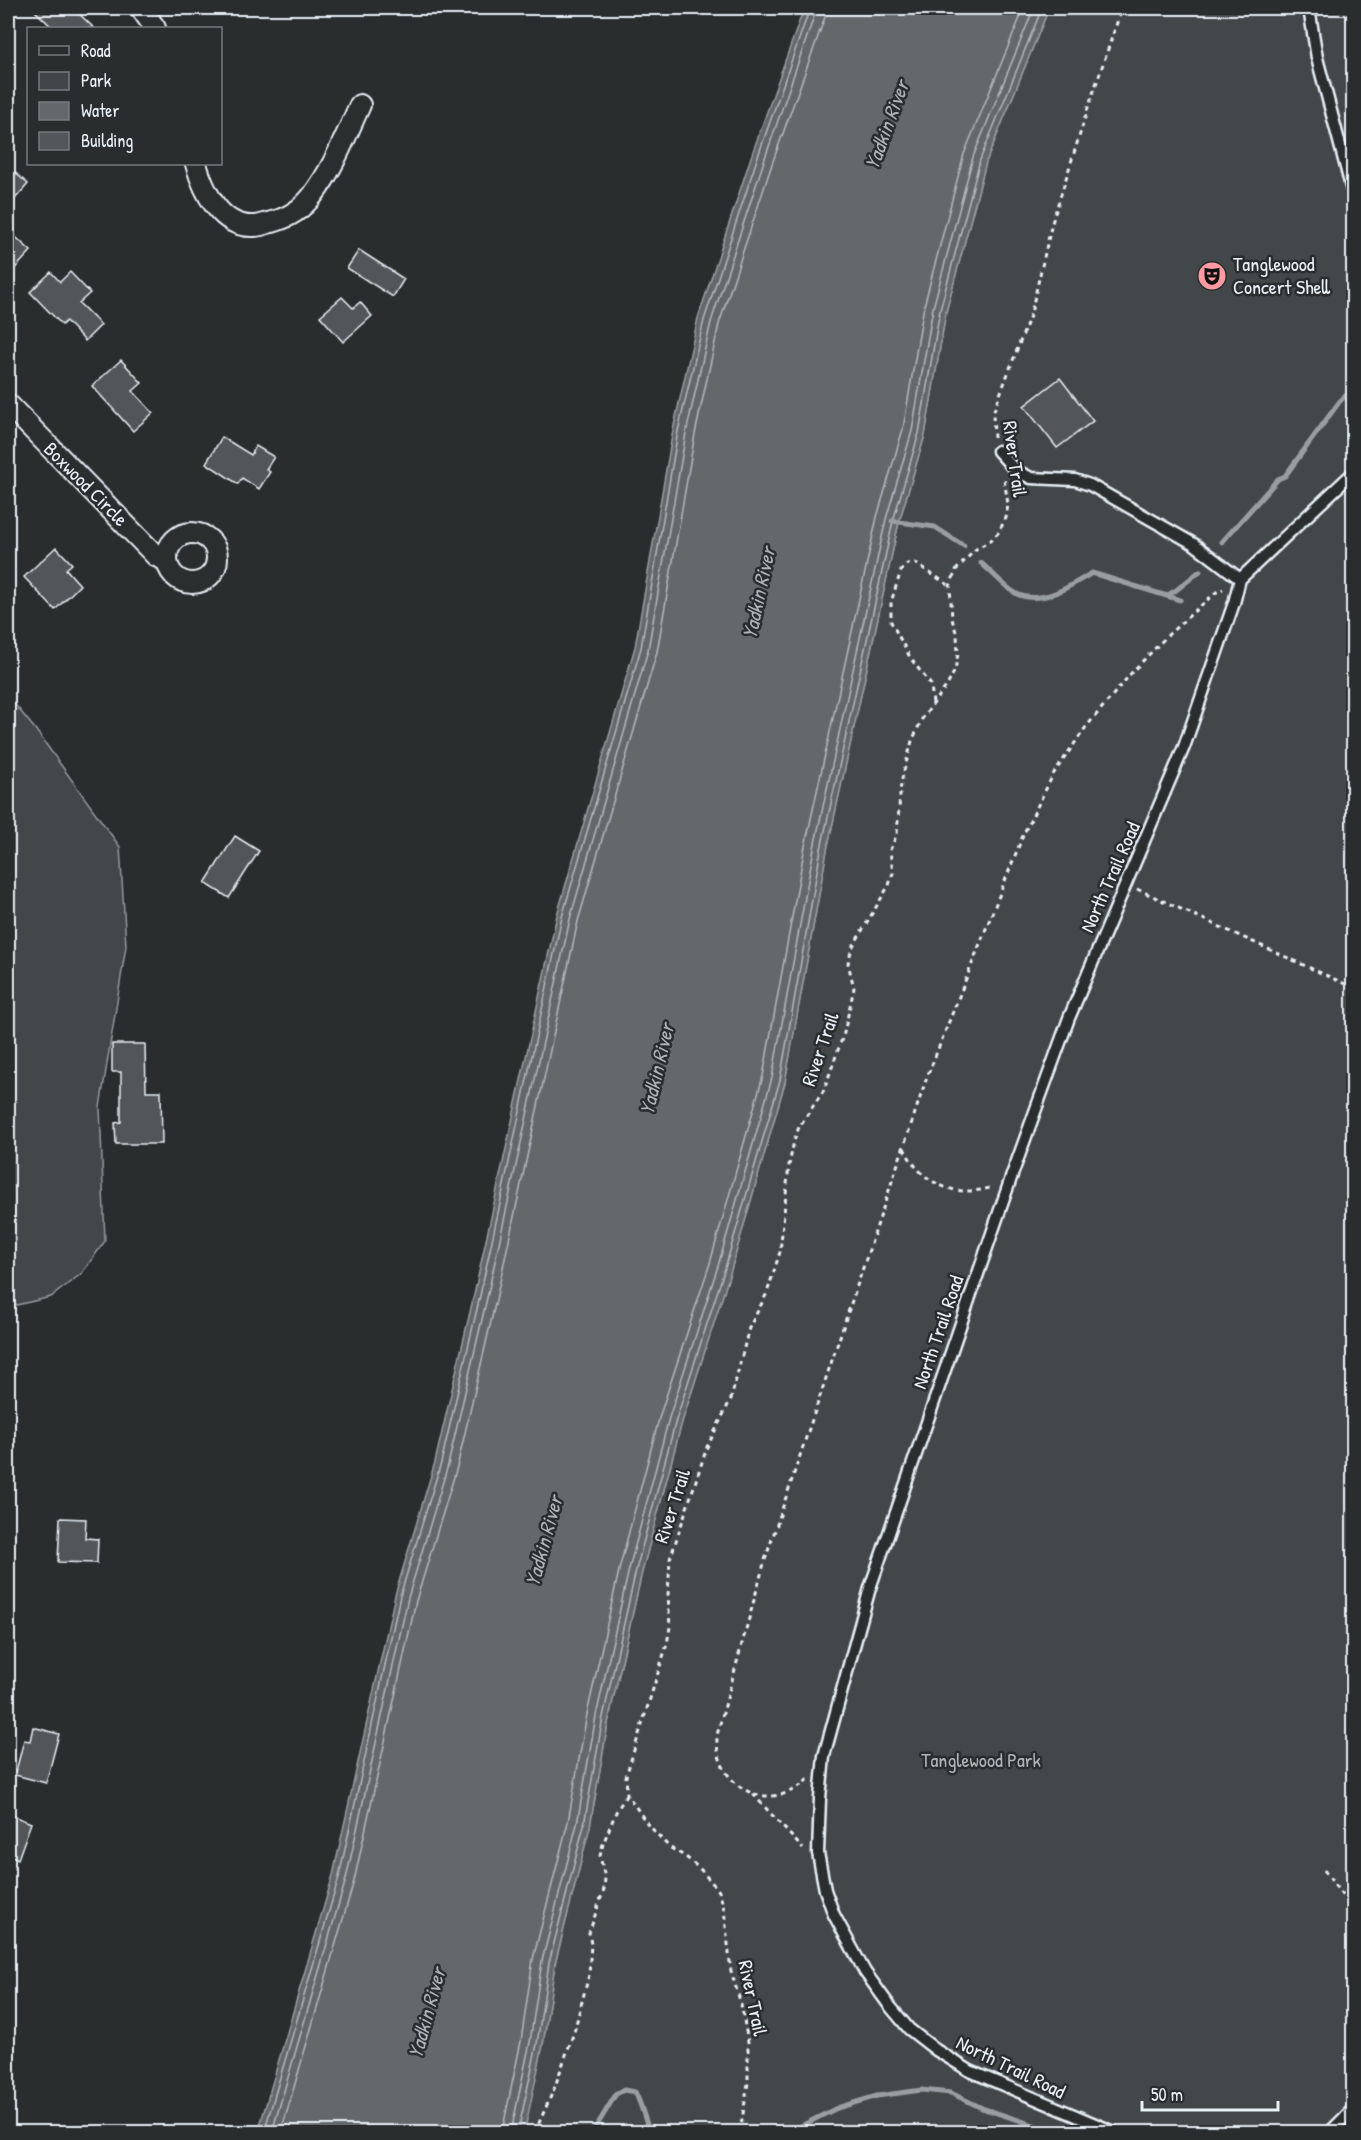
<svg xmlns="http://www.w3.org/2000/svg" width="1361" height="2140" font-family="'Patrick Hand',sans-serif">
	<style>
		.green { fill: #424648; stroke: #959ca0; stroke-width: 1.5 }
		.water { fill: #63686b; stroke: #989fa3; stroke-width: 1.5 }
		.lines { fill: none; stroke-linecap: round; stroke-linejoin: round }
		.shore { stroke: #b3bac0; stroke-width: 1.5 }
		.stream { stroke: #989fa3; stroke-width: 5 }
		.building { fill: #535759; stroke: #e8f1f8; stroke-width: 1.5 }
		.service-casing { stroke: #e8f1f8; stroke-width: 15 }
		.minor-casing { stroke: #e8f1f8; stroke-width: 24 }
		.path { stroke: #e8f1f8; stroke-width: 3; stroke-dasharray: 4.5 4.5; stroke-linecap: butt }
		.service { stroke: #2a2d2e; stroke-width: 10 }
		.minor { stroke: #2a2d2e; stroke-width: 20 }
		.labels { text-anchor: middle; stroke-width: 5; stroke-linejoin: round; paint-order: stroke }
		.poi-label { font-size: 20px; fill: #e8f1f8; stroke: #2a2d2e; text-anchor: start }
		.street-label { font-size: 20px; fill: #e8f1f8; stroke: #2a2d2e }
		.park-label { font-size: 20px; fill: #aeb5ba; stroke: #2a2d2e }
		.water-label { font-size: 21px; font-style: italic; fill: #acb3b9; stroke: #2a2d2e }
	</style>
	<rect width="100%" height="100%" fill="#2a2d2e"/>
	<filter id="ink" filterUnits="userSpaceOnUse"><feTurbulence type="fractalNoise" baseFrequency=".0167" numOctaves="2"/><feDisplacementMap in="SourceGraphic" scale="12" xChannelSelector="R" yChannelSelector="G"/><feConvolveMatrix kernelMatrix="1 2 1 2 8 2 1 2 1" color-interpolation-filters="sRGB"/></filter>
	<g filter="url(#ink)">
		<path class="green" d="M1049 8H1353V2132H523L543 2045 555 1964 590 1826 609 1718 642 1572 682 1422 731 1270 785 1082 827 850 899 522 925 435 946 312 986 162Z
			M8 696 35 729 120 847 126 946 100 1107 105 1241 82 1273 51 1297 8 1307Z"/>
		<path class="water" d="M804 8H1049L986 162 946 312 925 435 899 522 827 850 785 1082 731 1270 682 1422 642 1572 609 1718 590 1826 555 1964 543 2045 525 2129 523 2132H258L333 1875 395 1595 435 1462 474 1295 557 915 635 647 673 430 698 318 752 154Z"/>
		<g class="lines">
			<path class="shore" d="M264 2132 339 1877 400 1596 441 1463 480 1296 562 917 641 648 678 431 704 320 758 156 810 8
				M272 2132 346 1879 408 1598 448 1465 487 1298 570 919 648 650 686 433 711 322 765 158 817 8
				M281 2132 354 1881 416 1601 457 1467 496 1300 578 921 657 652 695 434 719 324 773 161 825 17 826 8
				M502 2132 521 2041 533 1959 568 1822 587 1714 620 1566 660 1415 710 1263 763 1076 805 846 877 517 903 429 924 306 964 154 1024 8
				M511 2132 530 2042 542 1961 577 1824 596 1716 629 1569 669 1418 718 1266 772 1078 814 848 886 519 912 431 933 308 973 157 1034 8
				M518 2132 537 2044 549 1963 584 1825 603 1717 636 1570 676 1420 725 1268 780 1080 821 849 893 521 919 433 940 310 980 160 1042 8"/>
			<path class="stream" d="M892 521 935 527 964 546
				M1222 542 1278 479 1285 476 1340 401 1354 388
				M981 563C992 572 1005 588 1017 594 1043 606 1071 585 1092 573L1180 600
				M1166 596 1175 591 1200 571
				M593 2132 616 2094 624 2090 635 2092C642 2105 644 2119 650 2132
				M789 2132 837 2108 877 2096 922 2090 951 2093 982 2108 1055 2132"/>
		</g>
		<path class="building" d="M39 8H73L94 28H58L56 26 53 28 35 11Z
			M11 169 28 184 8 207V172Z
			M8 230 31 251 9 275 8 274Z
			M359 250 404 279 393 297 347 268Z
			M51 272 60 282 70 272 90 293 79 303 101 325 85 341 66 321 62 325 30 292Z
			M342 297 353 308 360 302 372 316 343 342 320 316Z
			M121 360 142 383 133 391 153 413 133 431 92 386Z
			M1060 378 1093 421 1057 448 1024 406Z
			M222 437 251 455 256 446 274 457 266 469 270 472 259 489 242 478 238 484 206 463Z
			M56 547 72 564 66 569 80 585 55 610 24 577Z
			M235 836 259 851 229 898 205 883Z
			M112 1044H145L146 1091H161L162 1144H116L115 1123 121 1122V1072H112Z
			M60 1518 86 1519 85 1538 98 1539 97 1563 58 1562Z
			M33 1727 59 1734 46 1783 15 1775 24 1740 30 1741Z
			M8 1814 31 1823 18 1859 8 1854Z"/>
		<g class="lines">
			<g class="service-casing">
				<path id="service" d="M1309 8 1317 58 1354 198
					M998 451 1015 470 1031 478 1075 480 1090 485 1194 544 1240 579
					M1114 2132 970 2071 936 2050 909 2029 889 2005 865 1972 834 1915 825 1890 818 1853 820 1798 824 1756 870 1588 1012 1175 1069 1018 1184 747 1234 603 1240 579 1354 472
					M1330 2132 1354 2108"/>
			</g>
			<g class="minor-casing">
				<path id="minor" d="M141 8 155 28
					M196 164C203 189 220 228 254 226 260 226 266 223 272 222 288 218 303 208 313 195 333 169 346 135 360 105
					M8 404 156 556 167 561
					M167 558a25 25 0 1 1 50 0a25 25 0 1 1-50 0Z"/>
			</g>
			<path class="path" d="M994 438 993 413 1031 313 1052 223 1090 102 1122 8
				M933 703 931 685 911 659 891 622V602L901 571 907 564 915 563 950 586
				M1137 889 1354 988
				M904 1148C921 1184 955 1199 993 1187
				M808 1779C769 1817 714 1787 717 1735L765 1560 927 1077 1024 833 1054 773 1086 727 1133 671 1169 634 1215 593 1223 589
				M753 1794 803 1849
				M1324 1870 1354 1912
				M535 2132 554 2089 574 2032 589 1975 591 1944 589 1933 604 1889 605 1878 600 1856 603 1844 616 1812 627 1794
				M743 2132 741 2126 748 2083V2042L741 2004 731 1971 724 1909 719 1891 701 1870 686 1857 669 1847 646 1822 627 1794 626 1776 667 1644 670 1627 668 1595 670 1559 707 1447 731 1399 749 1328 767 1293 780 1252 789 1165 794 1141 799 1127 824 1090 844 1033 854 988 848 963 852 948 889 885 893 873 890 850 897 834 901 782 912 741 922 719 948 684 955 670 958 654 957 635 952 619 950 586 956 570 976 549 990 541 998 533 1006 518 1008 504 1004 479"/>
			<use href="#service" class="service"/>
			<use href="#minor" class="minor"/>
		</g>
	</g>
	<defs>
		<g id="theatre-disc" transform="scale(1.5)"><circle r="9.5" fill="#ff9aa2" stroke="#2a2d2e"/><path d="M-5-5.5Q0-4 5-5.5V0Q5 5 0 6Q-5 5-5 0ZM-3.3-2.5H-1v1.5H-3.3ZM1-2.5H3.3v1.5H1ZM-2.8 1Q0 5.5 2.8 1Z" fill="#111"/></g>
	</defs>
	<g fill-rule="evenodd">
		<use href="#theatre-disc" x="1212" y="276"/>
	</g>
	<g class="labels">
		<g class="poi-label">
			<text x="1233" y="271">Tanglewood<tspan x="1233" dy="23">Concert Shell</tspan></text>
		</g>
		<g class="street-label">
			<text transform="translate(1015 459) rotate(82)" y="7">River Trail</text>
			<text transform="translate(86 484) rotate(45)" y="7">Boxwood Circle</text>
			<text transform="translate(1110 877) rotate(-66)" y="7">North Trail Road</text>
			<text transform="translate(820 1049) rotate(-71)" y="7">River Trail</text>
			<text transform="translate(938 1332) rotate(-71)" y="7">North Trail Road</text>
			<text transform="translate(672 1506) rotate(-72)" y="7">River Trail</text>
			<text transform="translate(753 1998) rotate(78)" y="7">River Trail</text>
			<text transform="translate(1011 2067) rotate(26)" y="7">North Trail Road</text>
		</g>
		<g class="park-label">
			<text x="981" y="1767">Tanglewood Park</text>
		</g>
		<g class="water-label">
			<text transform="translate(887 125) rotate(-70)" y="7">Yadkin River</text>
			<text transform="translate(759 593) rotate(-78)" y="7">Yadkin River</text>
			<text transform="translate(657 1069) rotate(-77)" y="7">Yadkin River</text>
			<text transform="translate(544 1541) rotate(-75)" y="7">Yadkin River</text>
			<text transform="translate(427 2013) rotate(-75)" y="7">Yadkin River</text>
		</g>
	</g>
	<rect width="1361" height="2140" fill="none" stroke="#2a2d2e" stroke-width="30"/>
	<rect x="15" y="15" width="1331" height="2110" fill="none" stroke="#e8f1f8" stroke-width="2" filter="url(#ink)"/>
	<rect x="27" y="27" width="195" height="138" fill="#2a2d2e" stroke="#767b7f" stroke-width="1.5"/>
	<rect x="39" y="46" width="30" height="9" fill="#2a2d2e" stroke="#767b7f" stroke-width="1.5"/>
	<text x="81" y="57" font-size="18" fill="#e8f1f8">Road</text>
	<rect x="39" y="72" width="30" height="18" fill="#424648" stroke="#767b7f" stroke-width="1.5"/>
	<text x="81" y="87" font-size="18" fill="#e8f1f8">Park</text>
	<rect x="39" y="102" width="30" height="18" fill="#63686b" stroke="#767b7f" stroke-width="1.5"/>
	<text x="81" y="117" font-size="18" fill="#e8f1f8">Water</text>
	<rect x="39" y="132" width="30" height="18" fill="#535759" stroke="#767b7f" stroke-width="1.5"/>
	<text x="81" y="147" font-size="18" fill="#e8f1f8">Building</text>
	<path d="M1142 2101v9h136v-9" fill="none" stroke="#e8f1f8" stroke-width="3"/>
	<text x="1151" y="2101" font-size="18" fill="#e8f1f8" stroke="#2a2d2e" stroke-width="4.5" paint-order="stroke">50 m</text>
</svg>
